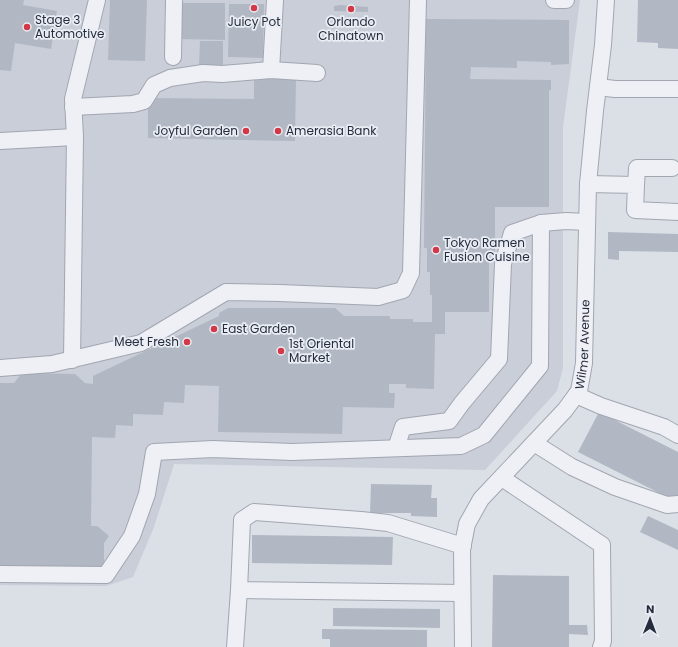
<svg xmlns="http://www.w3.org/2000/svg" width="678" height="647" font-family="Poppins,sans-serif">
	<style>
		.built { fill: #c9ced9 }
		.building { fill: #b2b8c3 }
		.lines { fill: none; stroke-linecap: round; stroke-linejoin: round }
		.minor-casing { stroke: #a1a6b0; stroke-width: 18 }
		.minor { stroke: #eef0f5; stroke-width: 16 }
		.poi-dot { fill: #d33848; stroke: #eaeef4; stroke-width: 1.5 }
		.labels { text-anchor: middle; stroke-width: 3.5; stroke-linejoin: round; paint-order: stroke }
		.poi-label { font-size: 12px; fill: #252c3d; stroke: #eaeef4; text-anchor: start }
		.street-label { font-size: 12px; fill: #252c3d; stroke: #eaeef4 }
	</style>
	<rect width="100%" height="100%" fill="#dbdfe6"/>
	<path class="built" d="M0 0H580L563 127V368L557 391 485 470 174 464 154 527 133 577 106 586 0 585Z"/>
	<path class="building" d="M0 0H24L23 5 57 11 51 49 15 43 11 71 0 70Z
		M110 0H147L145 61 108 60Z
		M638 0H678V49L658 48V43L637 42Z
		M179 3H225V40L178 39Z
		M229 4H264L263 58 228 57Z
		M340 5 368 7V12L334 11V6Z
		M426 19 569 20V64L551 65V62L517 61V68L471 67 470 79 551 80V90H549V207H495V254H489V312H445V334H435L434 389 406 388V384H389V393H395L394 408 343 407 342 434 218 432 219 386 185 385 184 403 164 402 163 415 133 414V426L116 425 115 438 92 437 91 526H97L109 536 104 543V570L0 569V383H14L22 373 75 374 85 383 93 384V376L219 316V313L228 308H335L344 316H390V319H413V322H432V295H430V272H427V248H424Z
		M200 41H223V67H199Z
		M254 75 296 76 295 141 148 138V98L254 99Z
		M608 232 678 234V252L619 251V260L608 259Z
		M599 412 678 452V495L675 501 578 452Z
		M371 484 432 485 431 498H437V517L411 516V513H370Z
		M648 516 678 530V550L640 532Z
		M252 535 393 537 392 565 252 563Z
		M493 575 569 576V625H587L588 635 569 634V647H492Z
		M333 608 440 609V628L333 626Z
		M322 629 427 630V647H330V639H322Z"/>
	<g class="lines">
		<g class="minor-casing">
			<g id="minor">
				<path d="M554 0H566"/>
				<path d="M173 57 174 0"/>
				<path d="M271 70 275 0"/>
				<path d="M598 87 615 89H678"/>
				<path d="M73 107 133 104 144 101 154 85 170 78 203 73 222 74 271 70 317 73"/>
				<path d="M0 141 75 137 73 99 97 0"/>
				<path d="M588 184 636 185 635 210 678 212"/>
				<path d="M636 185 637 168H672"/>
				<path d="M72 360 75 137"/>
				<path d="M0 368 52 364 141 343 226 292 280 293 378 297 403 290 411 273 418 0"/>
				<path d="M576 395 601 406 664 427 678 435"/>
				<path d="M534 443 572 467 615 487 667 505 678 504"/>
				<path d="M396 448 403 427 449 421 462 403 499 359 503 264 512 233 541 223"/>
				<path d="M502 478 602 545 603 641 601 647"/>
				<path d="M0 574 106 575 132 536 147 494 154 452 213 449 292 452 461 446 484 435 540 366 541 223 566 221 587 222"/>
				<path d="M462 593 239 590 242 520 254 512 361 520 388 523 463 546"/>
				<path d="M235 647 239 590"/>
				<path id="s1" d="M463 647 462 549 467 524 481 499 565 410 579 391 584 363 588 184 595 111 603 45 606 0"/>
			</g>
		</g>
		<use href="#minor" class="minor"/>
	</g>
	<g class="poi-dot">
		<circle cx="254" cy="8" r="4"/>
		<circle cx="351" cy="9" r="4"/>
		<circle cx="27" cy="27" r="4"/>
		<circle cx="246" cy="131" r="4"/>
		<circle cx="278" cy="131" r="4"/>
		<circle cx="436" cy="250" r="4"/>
		<circle cx="214" cy="329" r="4"/>
		<circle cx="187" cy="342" r="4"/>
		<circle cx="281" cy="351" r="4"/>
	</g>
	<g class="labels">
		<g class="poi-label">
			<text x="35" y="24">Stage 3<tspan x="35" dy="14">Automotive</tspan></text>
			<text x="254" y="26" text-anchor="middle">Juicy Pot</text>
			<text x="351" y="26" text-anchor="middle">Orlando<tspan x="351" dy="14">Chinatown</tspan></text>
			<text x="238" y="135" text-anchor="end">Joyful Garden</text>
			<text x="286" y="135">Amerasia Bank</text>
			<text x="444" y="247">Tokyo Ramen<tspan x="444" dy="14">Fusion Cuisine</tspan></text>
			<text x="222" y="333">East Garden</text>
			<text x="179" y="346" text-anchor="end">Meet Fresh</text>
			<text x="289" y="348">1st Oriental<tspan x="289" dy="14">Market</tspan></text>
		</g>
		<g class="street-label">
			<text dy="4" stroke="none"><textPath href="#s1" startOffset="345">Wilmer Avenue</textPath></text>
		</g>
	</g>
	<g transform="translate(650 619) rotate(1)" stroke="#eaeef4" stroke-width="3" paint-order="stroke">
	<path d="M0-3L7 15L0 10L-7 15Z" fill="#252c3d"/>
	<text y="-6" font-size="11" font-weight="bold" text-anchor="middle" fill="#252c3d">N</text>
	</g>
</svg>
